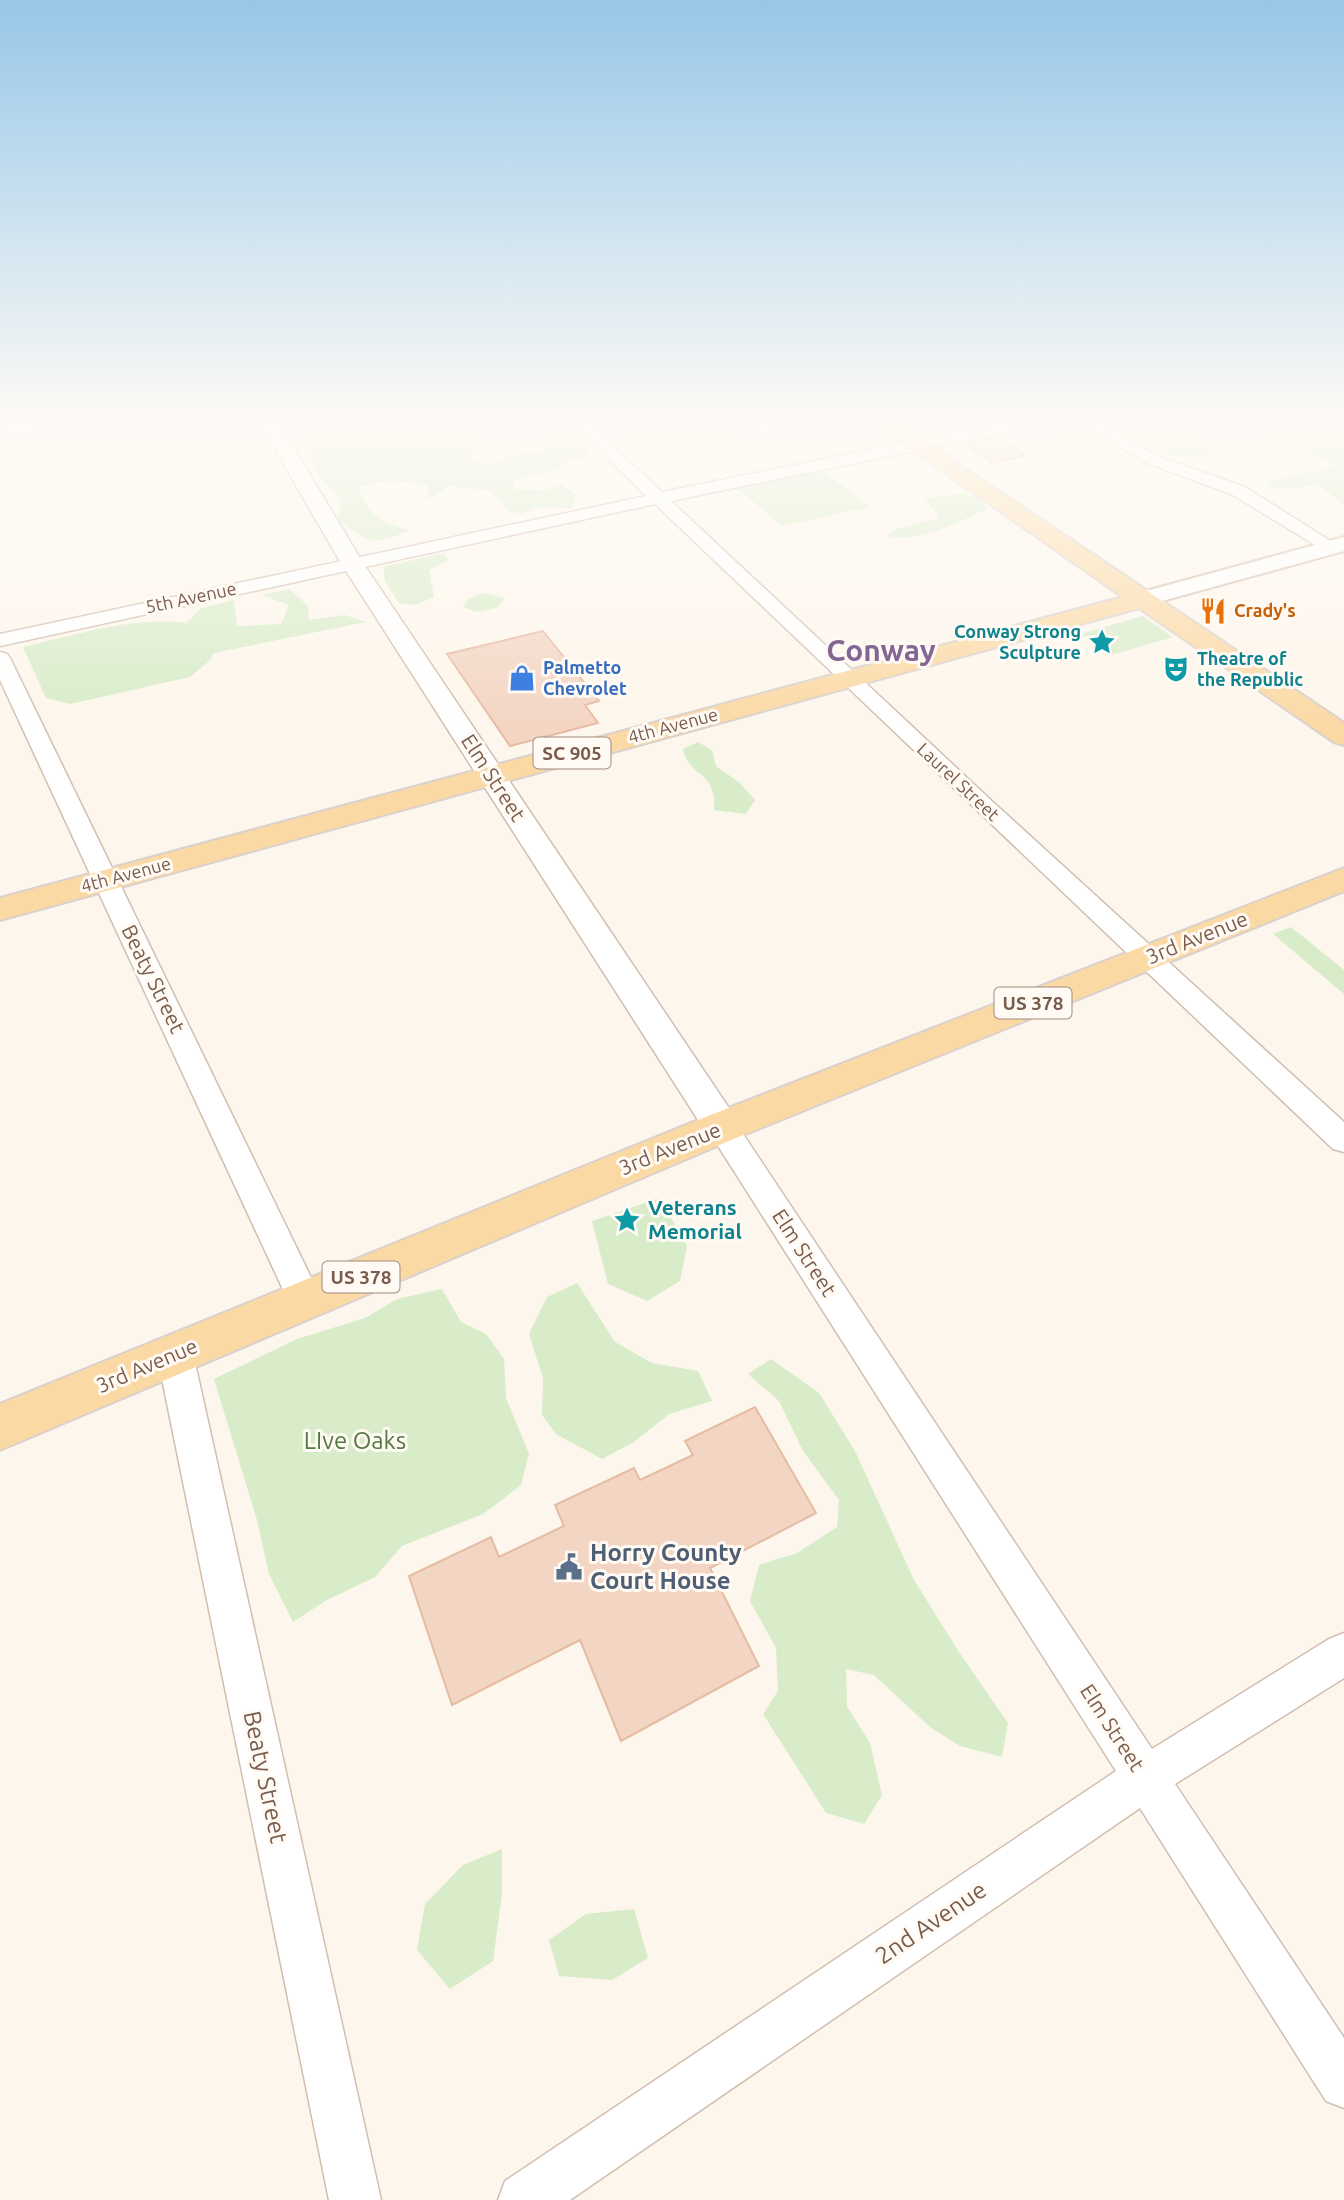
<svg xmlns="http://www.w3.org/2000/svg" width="1344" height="2200" font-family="Ubuntu,sans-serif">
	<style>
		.green { fill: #d8ecc9 }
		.building { fill: #f3d5c3; stroke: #e6bba3; stroke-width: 2 }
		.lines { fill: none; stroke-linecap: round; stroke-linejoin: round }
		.minor-casing { stroke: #d1beb0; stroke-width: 3 }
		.tertiary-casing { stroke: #d1beb0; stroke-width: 3 }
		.secondary-casing { stroke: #d6c0b0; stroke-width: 4 }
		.primary-casing { stroke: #dad1cd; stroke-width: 4 }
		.minor { fill: #fff; fill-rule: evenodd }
		.tertiary { fill: #fff; fill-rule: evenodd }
		.secondary { fill: #fff; fill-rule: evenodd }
		.primary { fill: #fbd9a5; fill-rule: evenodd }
		.labels { text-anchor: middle; stroke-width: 6; stroke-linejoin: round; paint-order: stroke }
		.far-street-label { font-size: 18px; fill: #7a5c4d; stroke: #fffaf3 }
		.far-food-label { font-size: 18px; font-weight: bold; fill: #c56008; stroke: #fffaf3; text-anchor: start }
		.far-culture-label { font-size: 18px; font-weight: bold; fill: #0d838f; stroke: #fffaf3; text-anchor: end }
		.far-shop-label { font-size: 18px; font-weight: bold; fill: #366cbe; stroke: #fffaf3; text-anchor: start }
		.shield { fill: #fffaf3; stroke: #a28b7f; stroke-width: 2 }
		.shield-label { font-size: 19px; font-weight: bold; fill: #7a5c4d }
		.street-label { font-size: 21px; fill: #7a5c4d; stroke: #fffaf3 }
		.culture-label { font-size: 21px; font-weight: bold; fill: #0d838f; stroke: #fffaf3; text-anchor: start }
		.near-park-label { font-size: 24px; fill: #537a41; stroke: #fffaf3 }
		.near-service-label { font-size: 24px; font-weight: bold; fill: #4e5e75; stroke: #fffaf3; text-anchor: start }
		.near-street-label { font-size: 24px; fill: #7a5c4d; stroke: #fffaf3 }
		.far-town-label { font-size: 30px; font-weight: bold; fill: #846695; stroke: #fffaf3 }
	</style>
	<rect width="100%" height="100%" fill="#fdf6ec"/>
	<path class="green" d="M294 420H345C355 438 366 438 386 438L397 420H422L434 433 500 420H555L475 432 471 441 486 447 470 459 489 464 509 456 542 451 554 443 545 429 577 428 584 439 588 457 572 460 554 471 515 480 514 489 546 491 559 484 577 495 572 508 536 507 522 514 507 511 499 498 486 490 451 486 425 500 429 486C402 480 383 479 358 488 369 515 382 523 410 530 374 545 369 544 338 520L341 501 314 469 313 452 306 435Z
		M666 420H723L731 434 723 441 708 442 697 434 647 443 632 441 628 432 659 426Z
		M1116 420H1204L1196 424 1201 437 1220 452C1178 465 1153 452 1116 430Z
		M1259 420H1308L1344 437V506L1318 483 1297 488 1271 489 1267 482 1338 466 1279 441 1270 428Z
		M1054 425 1099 439 1116 454 1101 455 1044 428Z
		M822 470 870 507 781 526 737 487Z
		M963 493 981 499 988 509C958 521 917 546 885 535L897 529 939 518 925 499Z
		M444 553 449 560 429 570 434 597 414 605 399 603 385 581 383 567Z
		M289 589 308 606 309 620 345 615 366 622 214 653 208 662 190 677 70 704 46 698 23 647C76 635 132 616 186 623L202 608 234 600 237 626 281 624 289 605 261 595Z
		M483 593 505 598 497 608 476 612 463 607 468 599Z
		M1143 616 1173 637 1108 656 1080 634Z
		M698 742 712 750 716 766 740 783 755 800 746 814 714 810C717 769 690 780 683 749Z
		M1291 927 1344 970V994L1273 934Z
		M660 1198 687 1246 680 1281 647 1301 608 1284 592 1221Z
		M577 1283 615 1342 652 1363 698 1371 712 1401 669 1414 634 1442 602 1459 556 1434 542 1415 543 1378 529 1334 547 1297Z
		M442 1289 461 1322 486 1334 504 1359 506 1398 529 1454 521 1485 483 1514 402 1546 375 1577 325 1601 293 1622 269 1574 257 1520 214 1379 297 1339 365 1318 397 1299Z
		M771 1359 819 1393 855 1451 914 1580 959 1652 1008 1723 1002 1757 960 1746 930 1727 874 1675 846 1669 847 1706 870 1743 882 1795 864 1824 826 1813 763 1714 778 1691 776 1648 750 1601 759 1565 797 1553 837 1527 839 1500 803 1451 779 1401 748 1374Z
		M502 1849V1894L493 1961 450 1989 417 1950 425 1904 463 1865Z
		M634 1909 648 1958 612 1980 559 1976 549 1940 586 1914Z"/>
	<path class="building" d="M999 437 1026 456 992 463 965 444Z
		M543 631 599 701 585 705 598 723 510 746 447 654Z
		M755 1407 816 1513 710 1568 759 1666 621 1741 580 1640 452 1705 409 1576 491 1537 499 1557 564 1526 555 1505 634 1468 640 1480 693 1455 685 1441Z"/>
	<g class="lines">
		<g class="minor-casing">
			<path id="minor" d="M42 420H79L71 425 0 437V427Z
				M568 420H585L662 492 1016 420H1048L1040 425 671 501 994 803 1344 1122V1152L1333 1149 655 504 0 646V634L646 496Z
				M1077 420H1096L1154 455 1245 487 1340 547 1331 552 1325 551 1233 495 1142 461Z
				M0 652 7 654 10 658 322 1300 317 1311 305 1315 293 1311 0 680Z
				M722 1115 733 1119 1152 1749 1329 1639 1344 1633V1678L1175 1784 1344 2038V2108L1326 2101 1140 1808 570 2200H498L505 2181 1116 1771 711 1135 707 1127 711 1119Z
				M175 1338 187 1343 193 1354 381 2200H329L157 1354 163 1343Z"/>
		</g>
		<g class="tertiary-casing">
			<path id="tertiary" d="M258 420H277L363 563 735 1117 741 1127 735 1137 722 1142 709 1137 341 563Z"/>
		</g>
		<g class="secondary-casing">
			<path id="secondary" d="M1344 537V551L1144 606 1135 604 1132 599 1135 594Z"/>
		</g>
		<g class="primary-casing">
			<path id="primary" d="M869 420H893L1344 723V745L1334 742 1139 608 0 920V898L1123 597Z
				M1344 868V891L736 1138 0 1450V1404L708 1116Z"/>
		</g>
		<use href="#minor" class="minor"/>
		<use href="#tertiary" class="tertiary"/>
		<use href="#secondary" class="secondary"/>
		<use href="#primary" class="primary"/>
	</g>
	<linearGradient id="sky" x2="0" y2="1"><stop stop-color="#97c7e8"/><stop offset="0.58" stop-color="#fefbf6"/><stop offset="1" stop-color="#fefbf6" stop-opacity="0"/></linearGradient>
	<rect width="1344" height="728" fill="url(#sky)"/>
	<defs>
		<g id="restaurant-bare" transform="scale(2.1)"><path d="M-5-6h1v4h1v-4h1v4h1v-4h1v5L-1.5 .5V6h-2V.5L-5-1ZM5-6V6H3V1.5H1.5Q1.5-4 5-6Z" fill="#e8710a" stroke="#fffaf3" stroke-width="2.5" paint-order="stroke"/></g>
		<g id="sight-bare" transform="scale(2.1)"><path d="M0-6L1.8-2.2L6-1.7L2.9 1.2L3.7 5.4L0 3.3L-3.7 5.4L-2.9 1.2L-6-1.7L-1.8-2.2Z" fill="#0f9aa8" stroke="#fffaf3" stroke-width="2.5" paint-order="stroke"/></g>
		<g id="theatre-bare" transform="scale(2.1)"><path d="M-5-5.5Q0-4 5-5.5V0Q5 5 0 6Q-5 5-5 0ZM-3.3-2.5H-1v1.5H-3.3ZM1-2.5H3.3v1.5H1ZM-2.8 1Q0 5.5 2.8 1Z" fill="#0f9aa8" stroke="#fffaf3" stroke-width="2.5" paint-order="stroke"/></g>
		<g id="shop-bare" transform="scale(2.1)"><path d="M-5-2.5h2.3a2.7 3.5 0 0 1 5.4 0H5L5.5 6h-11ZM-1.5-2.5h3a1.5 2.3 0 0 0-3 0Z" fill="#3f7fe0" stroke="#fffaf3" stroke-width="2.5" paint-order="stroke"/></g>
		<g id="civic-bare" transform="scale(2.1)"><path d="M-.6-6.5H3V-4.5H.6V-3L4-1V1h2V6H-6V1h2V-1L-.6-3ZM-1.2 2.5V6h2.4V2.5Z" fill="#5c6f8a" stroke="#fffaf3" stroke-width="2.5" paint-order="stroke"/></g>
	</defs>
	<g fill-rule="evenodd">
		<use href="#restaurant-bare" x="1213" y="611"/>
		<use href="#sight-bare" x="1102" y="642"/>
		<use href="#theatre-bare" x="1176" y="669"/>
		<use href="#shop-bare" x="522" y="678"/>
		<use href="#sight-bare" x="627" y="1220"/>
		<use href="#civic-bare" x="569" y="1567"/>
	</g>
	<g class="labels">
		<g class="far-street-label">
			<text transform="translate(191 598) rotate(-12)" y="6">5th Avenue</text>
			<text transform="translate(673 726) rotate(-15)" y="6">4th Avenue</text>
			<text transform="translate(958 782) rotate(43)" y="6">Laurel Street</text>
			<text transform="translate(126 875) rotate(-15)" y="6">4th Avenue</text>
		</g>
		<g class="far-food-label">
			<text x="1234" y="617">Crady's</text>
		</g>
		<g class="far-culture-label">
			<text x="1081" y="638">Conway Strong<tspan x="1081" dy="21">Sculpture</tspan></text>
			<text x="1197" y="665" text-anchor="start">Theatre of<tspan x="1197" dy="21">the Republic</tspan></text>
		</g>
		<g class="far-shop-label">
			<text x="543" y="674">Palmetto<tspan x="543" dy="21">Chevrolet</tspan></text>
		</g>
		<g class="shield">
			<rect x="533.5" y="737.5" width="77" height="31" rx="5"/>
			<rect x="994.5" y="987.5" width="77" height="31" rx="5"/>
			<rect x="322.5" y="1261.5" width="77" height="31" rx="5"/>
		</g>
		<g class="shield-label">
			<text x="572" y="760">SC 905</text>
			<text x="1033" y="1010">US 378</text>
			<text x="361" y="1284">US 378</text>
		</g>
		<g class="street-label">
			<text transform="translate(493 778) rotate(57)" y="7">Elm Street</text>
			<text transform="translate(1197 938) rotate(-22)" y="7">3rd Avenue</text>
			<text transform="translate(153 979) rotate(64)" y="7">Beaty Street</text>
			<text transform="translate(670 1149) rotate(-22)" y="7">3rd Avenue</text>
			<text transform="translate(804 1253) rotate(57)" y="7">Elm Street</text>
			<text transform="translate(147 1366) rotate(-23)" y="7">3rd Avenue</text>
			<text transform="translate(1112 1728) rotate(57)" y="7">Elm Street</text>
		</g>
		<g class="culture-label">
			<text x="648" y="1215">Veterans<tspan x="648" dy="24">Memorial</tspan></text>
		</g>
		<g class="near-park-label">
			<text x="355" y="1449">LIve Oaks</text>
		</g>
		<g class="near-service-label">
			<text x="590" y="1561">Horry County<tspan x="590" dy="28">Court House</tspan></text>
		</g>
		<g class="near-street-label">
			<text transform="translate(265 1777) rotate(78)" y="8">Beaty Street</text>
			<text transform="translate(931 1923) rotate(-34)" y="8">2nd Avenue</text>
		</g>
		<g class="far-town-label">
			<text x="881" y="661">Conway</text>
		</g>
	</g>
</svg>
